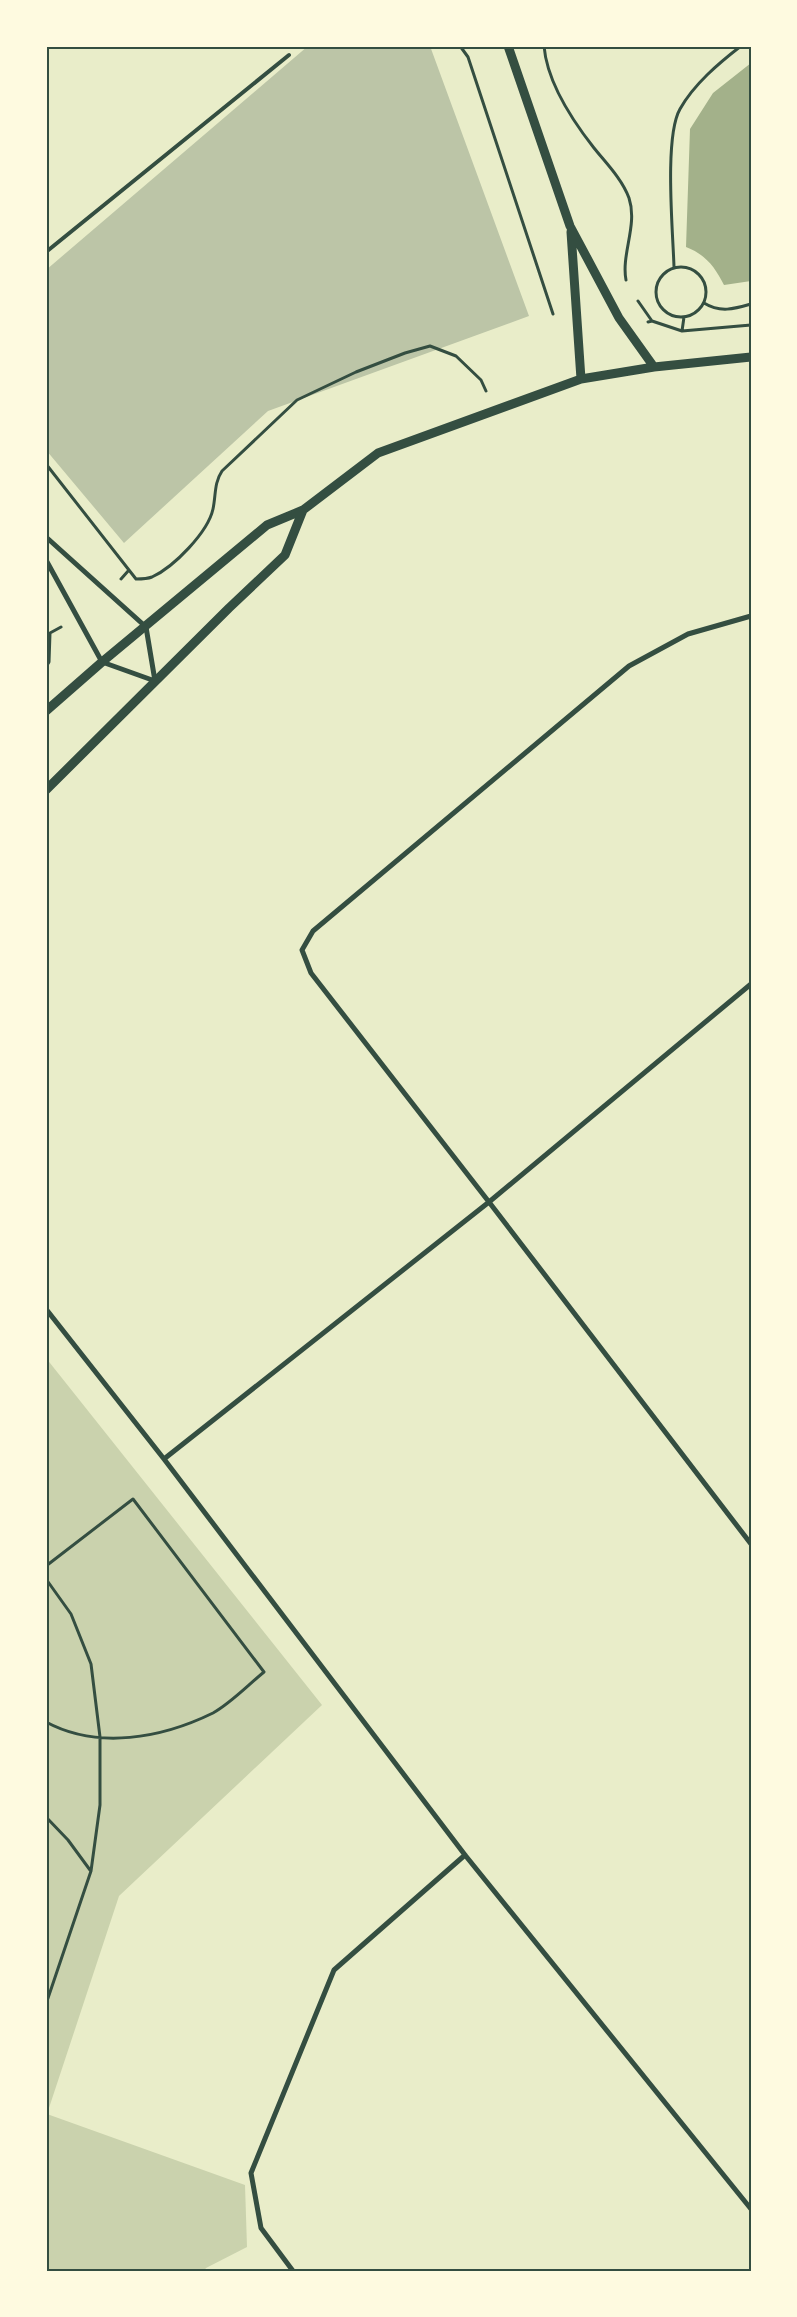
<svg xmlns="http://www.w3.org/2000/svg" width="797" height="2317" font-family="Inter,sans-serif">
	<style>
		.green { fill: #cad2ad }
		.water { fill: #a3b18a }
		.building { fill: #bcc5a7 }
		.lines { fill: none; stroke-linecap: round; stroke-linejoin: round }
		.path { stroke: #344e41; stroke-width: 3 }
		.service { stroke: #344e41; stroke-width: 4 }
		.minor { stroke: #344e41; stroke-width: 5 }
		.tertiary { stroke: #344e41; stroke-width: 9 }
		.neatline { fill: none; stroke: #344e41; stroke-width: 2 }
	</style>
	<rect width="100%" height="100%" fill="#e9edc9"/>
	<path class="green" d="M46 1358 322 1705 119 1896 47 2114 245 2185 247 2247 206 2268 204 2271H46Z"/>
	<path class="water" d="M751 63V281L724 285C715 267 705 254 686 247L690 129 713 93Z"/>
	<path class="building" d="M308 46H430L529 316 268 411 124 543 46 450V270Z"/>
	<g class="lines">
		<path class="path" d="M460 46 468 57 553 314
			M544 46C547 82 572 120 594 148 606 163 622 179 629 198 638 225 621 254 626 280
			M656 292a25 25 0 1 1 50 0a25 25 0 1 1-50 0Z
			M674 267C673 232 664 137 680 109 694 84 719 63 741 46
			M638 301 652 321
			M704 303C720 313 734 309 751 304
			M648 322 652 321 682 331 751 325
			M682 331 684 317
			M46 464 136 579C141 579 147 579 152 577 174 567 208 532 213 509 216 495 214 483 222 471L297 400 356 372 405 353 430 346 456 356 481 380 486 391
			M121 579 129 570
			M46 667 49 662 50 633 61 627
			M46 1566 133 1499 264 1672C248 1685 231 1703 213 1713 162 1738 98 1750 46 1722
			M46 1579 71 1614 91 1664 100 1737V1805L91 1871 46 2004
			M46 1817 68 1840 90 1870"/>
		<path class="service" d="M46 252 289 55"/>
		<path class="minor" d="M46 537 146 627 155 681 102 662 46 560
			M751 616 688 634 629 666 313 931 302 950 311 973 489 1202 751 1544
			M46 1309 164 1459 465 1855 751 2209
			M164 1459 489 1202 751 984
			M293 2271 261 2228 251 2173 334 1970 465 1855"/>
		<path class="tertiary" d="M508 46 570 226 619 318 654 367
			M571 232 581 379
			M46 711 102 662 267 525 303 510 378 453 581 379 654 367 751 357
			M46 790 229 608 285 555 303 510"/>
	</g>
	<rect width="797" height="2317" fill="none" stroke="#fefae0" stroke-width="95"/>
	<rect x="48" y="48" width="702" height="2222" class="neatline"/>
</svg>
